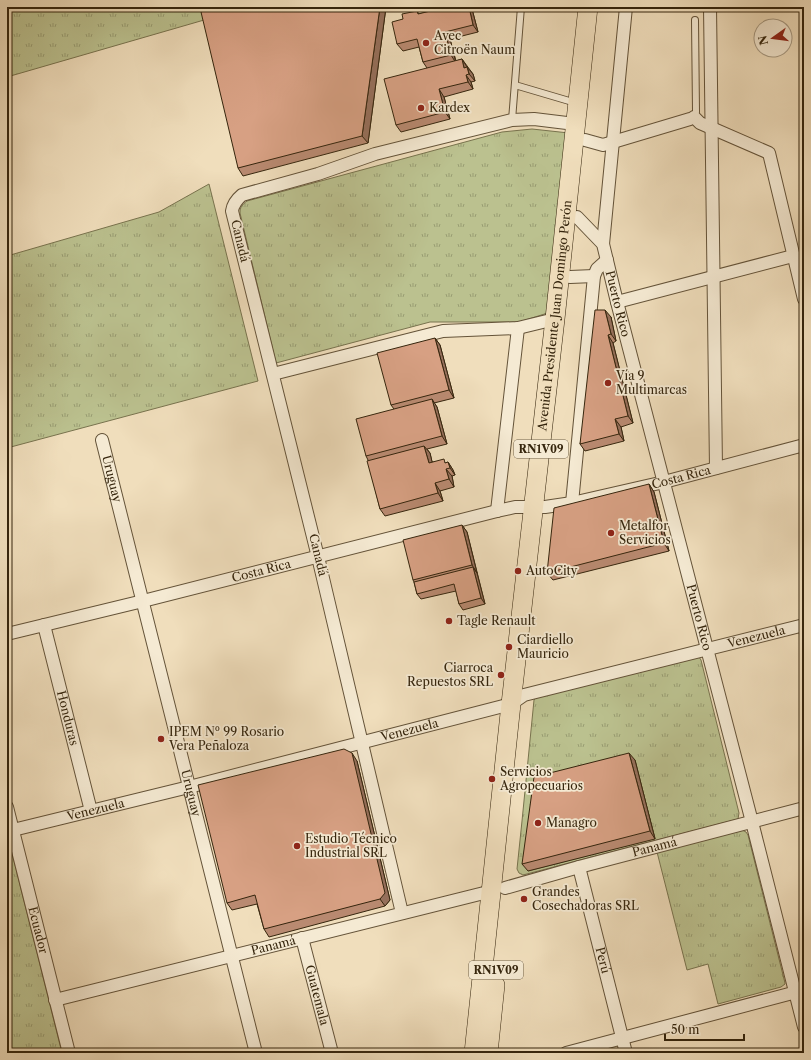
<svg xmlns="http://www.w3.org/2000/svg" width="811" height="1060" font-family="'Libre Caslon Text',serif">
	<style>
		.grass { fill: url(#grass-tufts); stroke: #78734e; fill-rule: evenodd }
		.lines { fill: none; stroke-linecap: round; stroke-linejoin: round }
		.lane-casing { stroke: #645339; stroke-width: 8 }
		.street-casing { stroke: #645339; stroke-width: 14 }
		.primary-casing { stroke: #35250d; stroke-width: 20 }
		.lane { stroke: #f5ead3; stroke-width: 6 }
		.street { stroke: #f5ead3; stroke-width: 12 }
		.primary { stroke: #f0debc; stroke-width: 19 }
		.wall { fill: #b98a71; stroke: #35250d }
		.shaded-wall { fill: #96705c; stroke: #35250d }
		.building { fill: #d7a083; stroke: #35250d }
		.poi-dot { fill: #8f2418; stroke: #f5ead3; stroke-width: 1.5 }
		.labels { text-anchor: middle; stroke-width: 3.5; stroke-linejoin: round; paint-order: stroke }
		.shield { fill: #f5ead3; stroke: #6f6048; stroke-width: 1 }
		.shield-label { font-size: 11px; font-weight: bold; fill: #35250d }
		.poi-label { font-size: 12px; fill: #35250d; stroke: #f5ead3; text-anchor: start }
		.street-label { font-size: 12px; fill: #35250d; stroke: #f5ead3 }
	</style>
	<defs>
		<pattern id="grass-tufts" width="24" height="20" patternUnits="userSpaceOnUse"><rect width="24" height="20" fill="#bbc18f"/><path d="M3 7l-1-3M5 7V3M7 7l1-3M15 17l-1-3M17 17v-4M19 17l1-3" fill="none" stroke="#999d73"/></pattern>
	</defs>
	<rect width="100%" height="100%" fill="#f0debc"/>
	<filter id="stains"><feTurbulence type="fractalNoise" baseFrequency=".005" numOctaves="4"/><feColorMatrix values="0 0 0 0 .2 0 0 0 0 .09 0 0 0 0 .02 0 0 0 .5 -.17"/></filter>
	<radialGradient id="worn" r=".72"><stop offset=".6" stop-color="#630" stop-opacity="0"/><stop offset="1" stop-color="#630" stop-opacity=".3"/></radialGradient>
	<path class="grass" d="M7 7H249L7 77Z
		M532 129 569 133 551 312 519 322H430L276 363 240 213C240 207 242 205 247 201L502 132Z
		M209 184 258 381 7 448V256L159 212Z
		M699 657 701 660 739 813 738 819 523 875 519 873 517 869 522 821 534 700 536 697ZM634 760 655 838 528 871Z
		M742 830 746 832 748 835 785 983V984L781 987 718 1004 708 964 687 970 657 852Z
		M7 833 62 1053H7Z"/>
	<g class="lines">
		<g class="lane-casing">
			<path id="lane" d="M515 85 576 103
				M692 118 696 112 695 20
				M512 120 521 7"/>
		</g>
		<g class="street-casing">
			<g id="street">
				<path d="M710 7 716 468"/>
				<path d="M694 117 700 123 769 153 804 299"/>
				<path d="M585 140 603 145 690 119"/>
				<path id="s1" d="M577 217 603 244 617 302 752 822 804 1027"/>
				<path d="M603 244 626 7"/>
				<path d="M570 277 594 276"/>
				<path d="M617 302 793 256"/>
				<path d="M273 374 443 331 518 328 555 319"/>
				<path id="s2" d="M102 440 256 1053"/>
				<path d="M572 503 594 276 597 269 607 260"/>
				<path d="M497 511 518 328"/>
				<path id="s3" d="M44 625 91 811"/>
				<path id="s4" d="M7 634 143 601 497 511 515 507H545L572 503 664 482 804 445"/>
				<path id="s5" d="M7 807 69 1053"/>
				<path id="s6" d="M13 830 189 787 511 704 524 695 804 625"/>
				<path id="s7" d="M579 867 626 1053"/>
				<path id="s8" d="M505 888 579 867 804 808"/>
				<path d="M402 913 318 557 232 211C233 204 236 200 242 195L318 174 375 154 512 120 534 119 575 124"/>
				<path id="s9" d="M302 938 332 1053"/>
				<path id="s10" d="M55 1000 492 891"/>
				<path d="M566 1053 804 990"/>
			</g>
		</g>
		<g class="primary-casing">
			<g id="primary">
				<path id="s11" d="M474 1053 511 704 555 319 588 7"/>
				<path d="M488 1053 495 985"/>
			</g>
		</g>
		<use href="#lane" class="lane"/>
		<use href="#street" class="street"/>
		<use href="#primary" class="primary"/>
	</g>
	<path class="wall" d="M386 7 368 143 243 176 238 168Z
		M426 7H471L472 9 478 32 450 39 456 61 462 59 473 74 475 81 471 82 473 89 444 97 450 119 401 132 396 125 427 68 423 62 419 47 403 51 397 44 403 19 417 11 419 14 430 11Z
		M611 317 616 341 613 343 633 423 621 427 624 441 585 451 580 444Z
		M435 338 440 345 454 398 434 403 437 407 447 444 427 449 430 453 432 462 446 463 448 462 453 470 455 475 452 476 454 487 440 491 443 501 385 516 380 509 368 460 366 456 394 409 391 405Z
		M649 484 654 492 669 551 553 580 547 573Z
		M462 525 467 532 485 604 463 610 459 604 456 591 421 599 417 594 414 582 413 580Z
		M635 760 655 839 528 871 522 864Z
		M357 761 390 900 385 906 269 937 264 929 257 904 232 910 227 903Z"/>
	<path class="shaded-wall" d="M380 7H386L368 143 362 136Z
		M469 7H471L472 9 478 32 473 25Z
		M445 32 450 39 456 63 451 55Z
		M462 59 467 67 469 74 464 68Z
		M467 67 473 74 475 81 469 74Z
		M466 75 471 82 473 89 468 82Z
		M439 89 444 97 450 119 445 112Z
		M605 310 611 317 616 341 611 334Z
		M608 335 613 343 633 423 628 416Z
		M435 338 440 345 454 398 449 390Z
		M432 399 437 407 447 444 442 436Z
		M615 419 621 427 624 441 619 434Z
		M424 446 430 453 434 470 429 463Z
		M448 462 453 470 455 475 450 468Z
		M446 469 452 476 454 487 449 479Z
		M435 483 440 491 443 501 438 493Z
		M649 484 654 492 669 551 664 543Z
		M462 525 467 532 477 573 472 565Z
		M473 567 477 573 485 604 481 598Z
		M352 753 357 761 390 900 385 906 380 899Z
		M629 753 635 760 655 839 650 831Z"/>
	<path class="building" d="M218 7H380L362 136 238 168 201 12Z
		M447 7H469L473 25 445 32 451 55 423 62 417 39 397 44 392 22 403 19 402 14 417 11 418 14Z
		M462 59 464 68 467 67 469 74 466 75 468 82 439 89 445 112 396 125 384 79Z
		M595 310H605L611 334 608 335 628 416 615 419 619 434 580 444Z
		M435 338 449 390 391 405 377 353Z
		M432 399 442 436 366 456 356 419Z
		M424 446 429 463 444 459 445 463 448 462 450 468 446 469 449 479 435 483 438 493 380 509 367 461Z
		M649 484 664 543 547 573 554 508Z
		M462 525 472 565 413 580 403 540Z
		M473 567 481 598 459 604 454 584 417 594 414 582Z
		M344 749 352 753 385 893 380 899 264 929 255 895 227 903 198 785Z
		M629 753 650 831 522 864 534 777Z"/>
	<g class="poi-dot">
		<circle cx="426" cy="43" r="4"/>
		<circle cx="421" cy="108" r="4"/>
		<circle cx="608" cy="383" r="4"/>
		<circle cx="611" cy="533" r="4"/>
		<circle cx="518" cy="571" r="4"/>
		<circle cx="449" cy="621" r="4"/>
		<circle cx="509" cy="647" r="4"/>
		<circle cx="501" cy="675" r="4"/>
		<circle cx="161" cy="739" r="4"/>
		<circle cx="492" cy="779" r="4"/>
		<circle cx="538" cy="823" r="4"/>
		<circle cx="297" cy="846" r="4"/>
		<circle cx="524" cy="899" r="4"/>
	</g>
	<g class="labels">
		<g class="shield">
			<rect x="514" y="440" width="54" height="18" rx="3"/>
			<rect x="469" y="961" width="54" height="18" rx="3"/>
		</g>
		<g class="shield-label">
			<text x="541" y="453">RN1V09</text>
			<text x="496" y="974">RN1V09</text>
		</g>
		<g class="poi-label">
			<text x="434" y="40">Avec<tspan x="434" dy="14">Citroën Naum</tspan></text>
			<text x="429" y="112">Kardex</text>
			<text x="616" y="380">Vía 9<tspan x="616" dy="14">Multimarcas</tspan></text>
			<text x="619" y="530">Metalfor<tspan x="619" dy="14">Servicios</tspan></text>
			<text x="526" y="575">AutoCity</text>
			<text x="457" y="625">Tagle Renault</text>
			<text x="517" y="644">Ciardiello<tspan x="517" dy="14">Mauricio</tspan></text>
			<text x="493" y="672" text-anchor="end">Ciarroca<tspan x="493" dy="14">Repuestos SRL</tspan></text>
			<text x="169" y="736">IPEM Nº 99 Rosario<tspan x="169" dy="14">Vera Peñaloza</tspan></text>
			<text x="500" y="776">Servicios<tspan x="500" dy="14">Agropecuarios</tspan></text>
			<text x="546" y="827">Managro</text>
			<text x="305" y="843">Estudio Técnico<tspan x="305" dy="14">Industrial SRL</tspan></text>
			<text x="532" y="896">Grandes<tspan x="532" dy="14">Cosechadoras SRL</tspan></text>
		</g>
		<g class="street-label">
			<text transform="translate(240 241) rotate(76)" y="4">Canadá</text>
			<text dy="4" stroke="none"><textPath href="#s1" startOffset="99">Puerto Rico</textPath></text>
			<text dy="4" stroke="none"><textPath href="#s11" startOffset="742">Avenida Presidente Juan Domingo Perón</textPath></text>
			<text dy="4" stroke="none"><textPath href="#s4" startOffset="693">Costa Rica</textPath></text>
			<text dy="4" stroke="none"><textPath href="#s2" startOffset="40">Uruguay</textPath></text>
			<text transform="translate(318 555) rotate(76)" y="4">Canadá</text>
			<text dy="4" stroke="none"><textPath href="#s4" startOffset="262">Costa Rica</textPath></text>
			<text dy="4" stroke="none"><textPath href="#s1" startOffset="423">Puerto Rico</textPath></text>
			<text dy="4" stroke="none"><textPath href="#s6" startOffset="769">Venezuela</textPath></text>
			<text dy="4" stroke="none"><textPath href="#s3" startOffset="96">Honduras</textPath></text>
			<text dy="4" stroke="none"><textPath href="#s6" startOffset="409">Venezuela</textPath></text>
			<text dy="4" stroke="none"><textPath href="#s2" startOffset="364">Uruguay</textPath></text>
			<text dy="4" stroke="none"><textPath href="#s6" startOffset="85">Venezuela</textPath></text>
			<text dy="4" stroke="none"><textPath href="#s8" startOffset="155">Panamá</textPath></text>
			<text dy="4" stroke="none"><textPath href="#s5" startOffset="127">Ecuador</textPath></text>
			<text dy="4" stroke="none"><textPath href="#s10" startOffset="225">Panamá</textPath></text>
			<text dy="4" stroke="none"><textPath href="#s7" startOffset="96">Perú</textPath></text>
			<text dy="4" stroke="none"><textPath href="#s9" startOffset="59">Guatemala</textPath></text>
		</g>
	</g>
	<rect width="811" height="1060" fill="none" stroke="#f0debc" stroke-width="24"/>
	<rect x="8" y="8" width="795" height="1044" fill="none" stroke="#35250d" stroke-width="2"/>
	<rect x="12" y="12" width="787" height="1036" fill="none" stroke="#35250d"/>
	<g transform="translate(773 38) rotate(256)"><circle r="19" fill="#f5ead3" stroke="#a89b84"/>
	<path d="M0-3L7 15L0 10L-7 15Z" fill="#8f2418"/>
	<text y="-6" font-size="11" font-weight="bold" text-anchor="middle" fill="#35250d">N</text>
	</g>
	<path d="M665 1034v6h79v-6" fill="none" stroke="#35250d" stroke-width="2"/>
	<text x="671" y="1034" font-size="12" fill="#35250d" stroke="#f5ead3" stroke-width="3" paint-order="stroke">50 m</text>
	<rect width="100%" height="100%" filter="url(#stains)"/>
	<rect width="100%" height="100%" fill="url(#worn)"/>
</svg>
